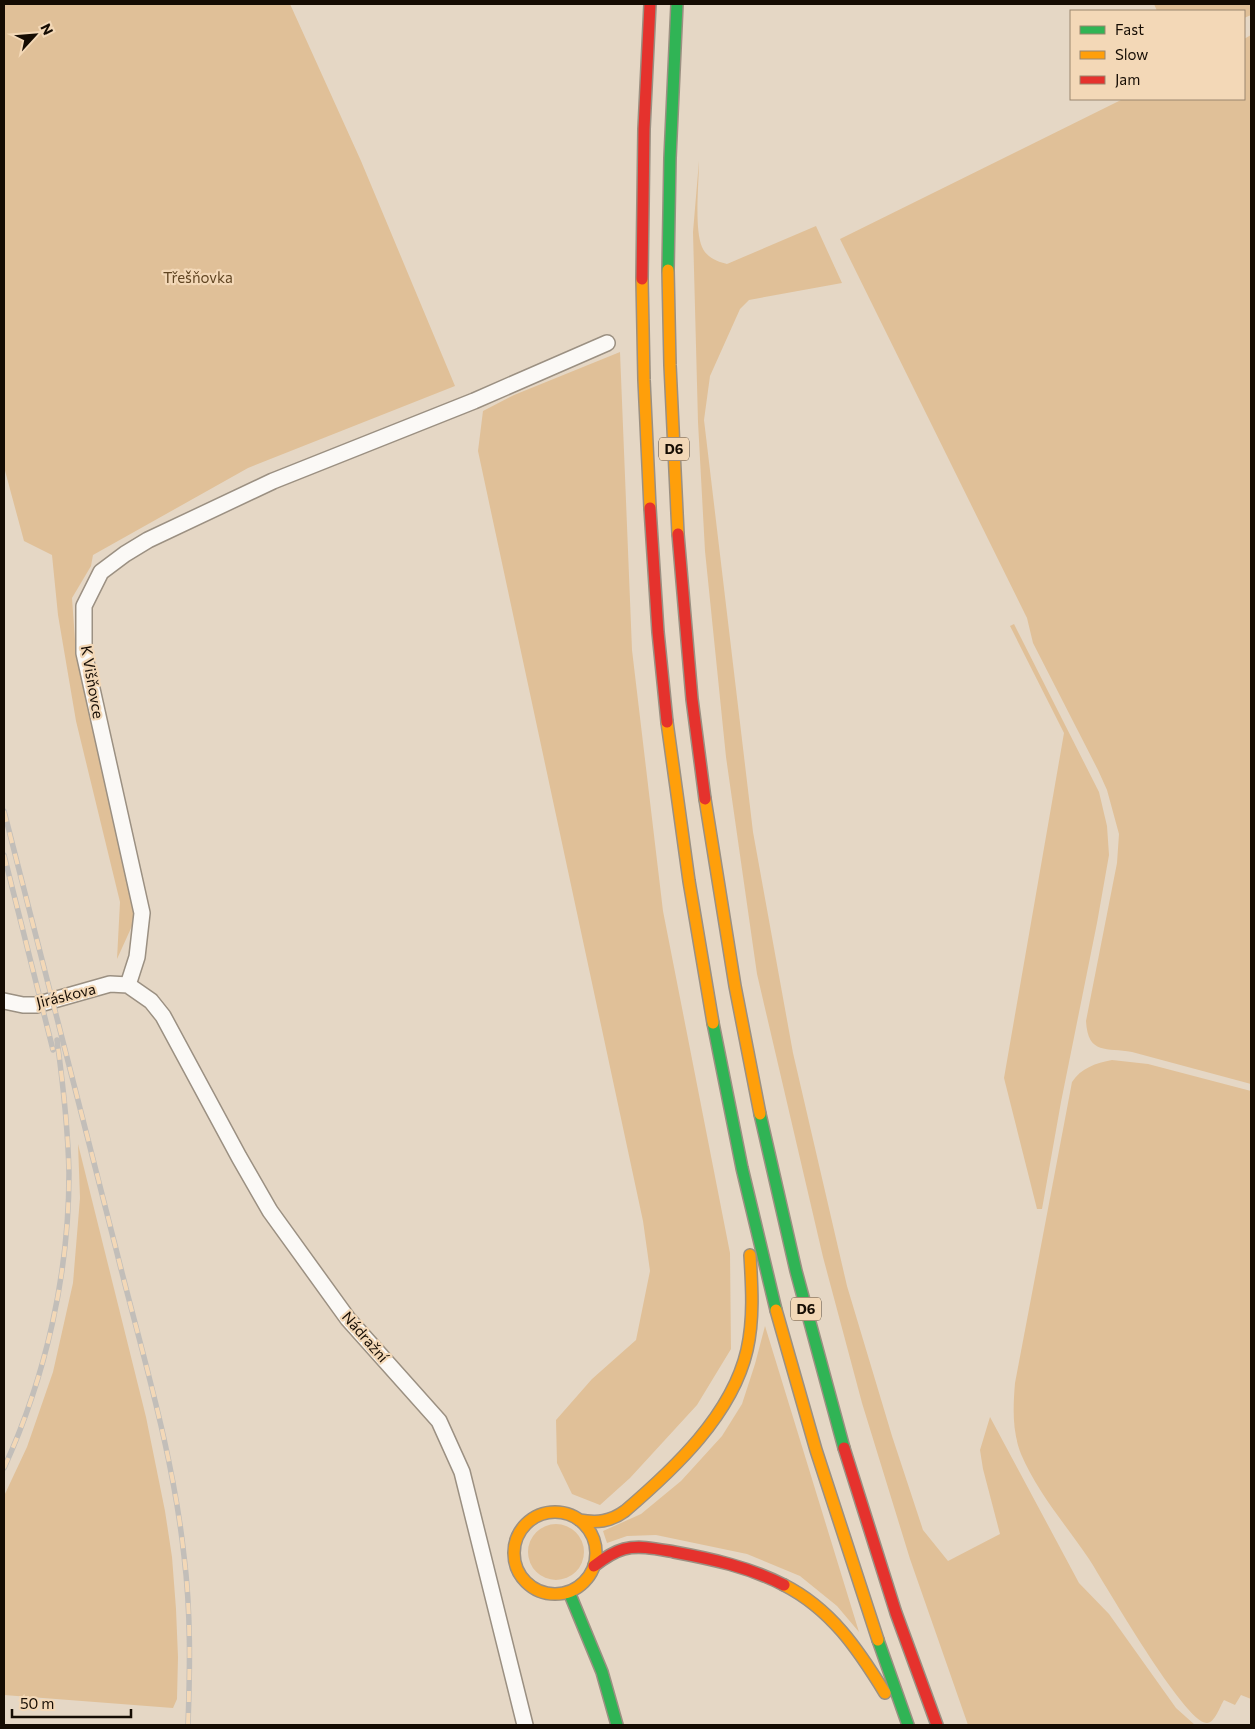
<svg xmlns="http://www.w3.org/2000/svg" width="1255" height="1729" font-family="Commissioner,sans-serif">
	<style>
		.green { fill: #e0c098 }
		.lines { fill: none; stroke-linecap: round; stroke-linejoin: round }
		.street-casing { stroke: #9b9082; stroke-width: 18 }
		.fast-casing { stroke: #9b9082; stroke-width: 14 }
		.slow-casing { stroke: #9b9082; stroke-width: 14 }
		.jam-casing { stroke: #9b9082; stroke-width: 14 }
		.street { stroke: #fbf9f6; stroke-width: 15 }
		.fast { stroke: #30b455; stroke-width: 11 }
		.slow { stroke: #ff9f0a; stroke-width: 11 }
		.jam { stroke: #e5322d; stroke-width: 11 }
		.rail-casing { stroke: #c2beb9; stroke-width: 5.5 }
		.rail { stroke: #f3d8b7; stroke-width: 4; stroke-dasharray: 11; stroke-linecap: butt }
		.labels { text-anchor: middle; stroke-width: 4.5; stroke-linejoin: round; paint-order: stroke }
		.shield { fill: #f3d8b7; stroke: #584939; stroke-width: 1 }
		.shield-label { font-size: 14px; font-weight: bold; fill: #150c03 }
		.park-label { font-size: 15px; fill: #604522; stroke: #f3d8b7 }
		.street-label { font-size: 15px; fill: #150c03; stroke: #f3d8b7 }
	</style>
	<rect width="100%" height="100%" fill="#e5d7c5"/>
	<path class="green" d="M4 4H290L361 161 455 386 248 468 93 555 91 566 72 598 76 654 137 915 117 959 120 902 76 721 58 615 52 555 24 541 4 467Z
		M1154 4H1251V15L1244 18V11H1157Z
		M1251 35V1084L1132 1052C1107 1047 1088 1056 1086 1021L1117 863 1119 834 1107 790 1098 770 1033 643 1027 618 840 239 1123 99H1244V39Z
		M699 161C699 183 694 228 702 247 706 257 718 262 727 264L816 226 842 283 749 300 740 309 710 376 704 420 753 832 793 1053 847 1286 892 1436 923 1530 948 1561 1000 1534 983 1469 980 1450 990 1417 1079 1583 1109 1614 1176 1708 1195 1725H968L910 1559 862 1403 823 1257 757 974 726 757 705 551 698 422 693 232Z
		M620 352 632 650 663 911 730 1253 731 1349 697 1405 630 1478 600 1505 572 1494 557 1463 556 1420 592 1379 636 1340 650 1271 643 1221 478 451 483 411 514 395Z
		M1014 624 1099 792 1107 826 1109 855 1097 923 1061 1102 1042 1209H1037L1004 1078 1064 733 1010 626Z
		M1112 1060 1148 1064 1251 1091V1699L1241 1695 1235 1705 1224 1700C1220 1706 1215 1723 1207 1723 1185 1724 1104 1582 1089 1559 1066 1525 1037 1492 1021 1454 1012 1431 1013 1407 1015 1383L1072 1082C1081 1068 1096 1063 1112 1060Z
		M78 1144 146 1417 165 1511 172 1557 176 1609 178 1657 177 1699 173 1708 4 1695V1496L27 1447 53 1372 73 1283 80 1198Z
		M765 1326 859 1632 837 1606 800 1576 747 1554 656 1535 627 1536 607 1543 603 1531 641 1514 681 1481 722 1436 742 1404 755 1364Z
		M528 1552a28 28 0 1 1 56 0a28 28 0 1 1-56 0Z"/>
	<g class="lines">
		<g class="street-casing">
			<path id="street" d="M128 985 137 957 142 913 84 653V606L101 572 125 554 148 540 273 481 474 401 607 343
				M128 985 151 1001 163 1016 239 1157 270 1211 348 1319 439 1421 462 1472 525 1725
				M4 1001 23 1005H36L110 984 128 985"/>
		</g>
		<g class="fast-casing">
			<path id="fast" d="M668 270 670 158 677 4
				M713 1023 742 1168 776 1310
				M760 1114 796 1271 844 1448
				M569 1592 602 1672 617 1725
				M878 1640 908 1725"/>
		</g>
		<g class="slow-casing">
			<path id="slow" d="M668 270 670 365 678 534
				M642 279 644 380 650 508
				M667 722 689 881 713 1023
				M705 799 735 986 760 1114
				M776 1310 816 1450 878 1640
				M514 1553a41 41 0 1 1 82 0a41 41 0 1 1-82 0Z
				M579 1520C597 1523 610 1522 625 1511 674 1469 732 1415 747 1350 754 1319 752 1287 750 1255
				M784 1585C831 1609 858 1649 885 1693"/>
		</g>
		<g class="jam-casing">
			<path id="jam" d="M642 279 644 129 650 4
				M650 508 658 632 667 722
				M678 534 692 699 705 799
				M844 1448 896 1613 937 1725
				M594 1566C603 1559 613 1552 624 1549 640 1545 657 1549 674 1552 712 1559 749 1567 784 1585"/>
		</g>
		<use href="#street" class="street"/>
		<use href="#fast" class="fast"/>
		<use href="#slow" class="slow"/>
		<use href="#jam" class="jam"/>
		<g class="rail-casing">
			<path id="rail" d="M4 811C41 957 79 1103 116 1249 141 1350 173 1452 184 1556 191 1612 190 1669 188 1725
				M4 855 53 1050
				M4 1468C46 1376 69 1274 69 1173 68 1128 63 1084 57 1040"/>
		</g>
		<use href="#rail" class="rail"/>
	</g>
	<g class="labels">
		<g class="shield">
			<rect x="659" y="437.5" width="30" height="23" rx="4"/>
			<rect x="791" y="1297.5" width="30" height="23" rx="4"/>
		</g>
		<g class="shield-label">
			<text x="674" y="454">D6</text>
			<text x="806" y="1314">D6</text>
		</g>
		<g class="park-label">
			<text x="198" y="283">Třešňovka</text>
		</g>
		<g class="street-label">
			<text transform="translate(92 682) rotate(80)" y="5">K Višňovce</text>
			<text transform="translate(66 996) rotate(-14)" y="5">Jiráskova</text>
			<text transform="translate(365 1337) rotate(49)" y="5">Nádražní</text>
		</g>
	</g>
	<rect width="1255" height="1729" fill="none" stroke="#150c03" stroke-width="10"/>
	<rect x="1070" y="10" width="175" height="90" fill="#f3d8b7" stroke="#9a866f"/>
	<rect x="1080" y="26" width="25" height="8" fill="#30b455" stroke="#9a866f"/>
	<text x="1115" y="35" font-size="15" fill="#150c03">Fast</text>
	<rect x="1080" y="51" width="25" height="8" fill="#ff9f0a" stroke="#9a866f"/>
	<text x="1115" y="60" font-size="15" fill="#150c03">Slow</text>
	<rect x="1080" y="76" width="25" height="8" fill="#e5322d" stroke="#9a866f"/>
	<text x="1115" y="85" font-size="15" fill="#150c03">Jam</text>
	<g transform="translate(35 35) rotate(64)" stroke="#f3d8b7" stroke-width="4" paint-order="stroke">
	<path d="M0-4L9 19L0 12L-9 19Z" fill="#150c03"/>
	<text y="-8" font-size="14" font-weight="bold" text-anchor="middle" fill="#150c03">N</text>
	</g>
	<path d="M12 1709v8h119v-8" fill="none" stroke="#150c03" stroke-width="2.5"/>
	<text x="20" y="1709" font-size="15" fill="#150c03" stroke="#f3d8b7" stroke-width="4" paint-order="stroke">50 m</text>
</svg>
